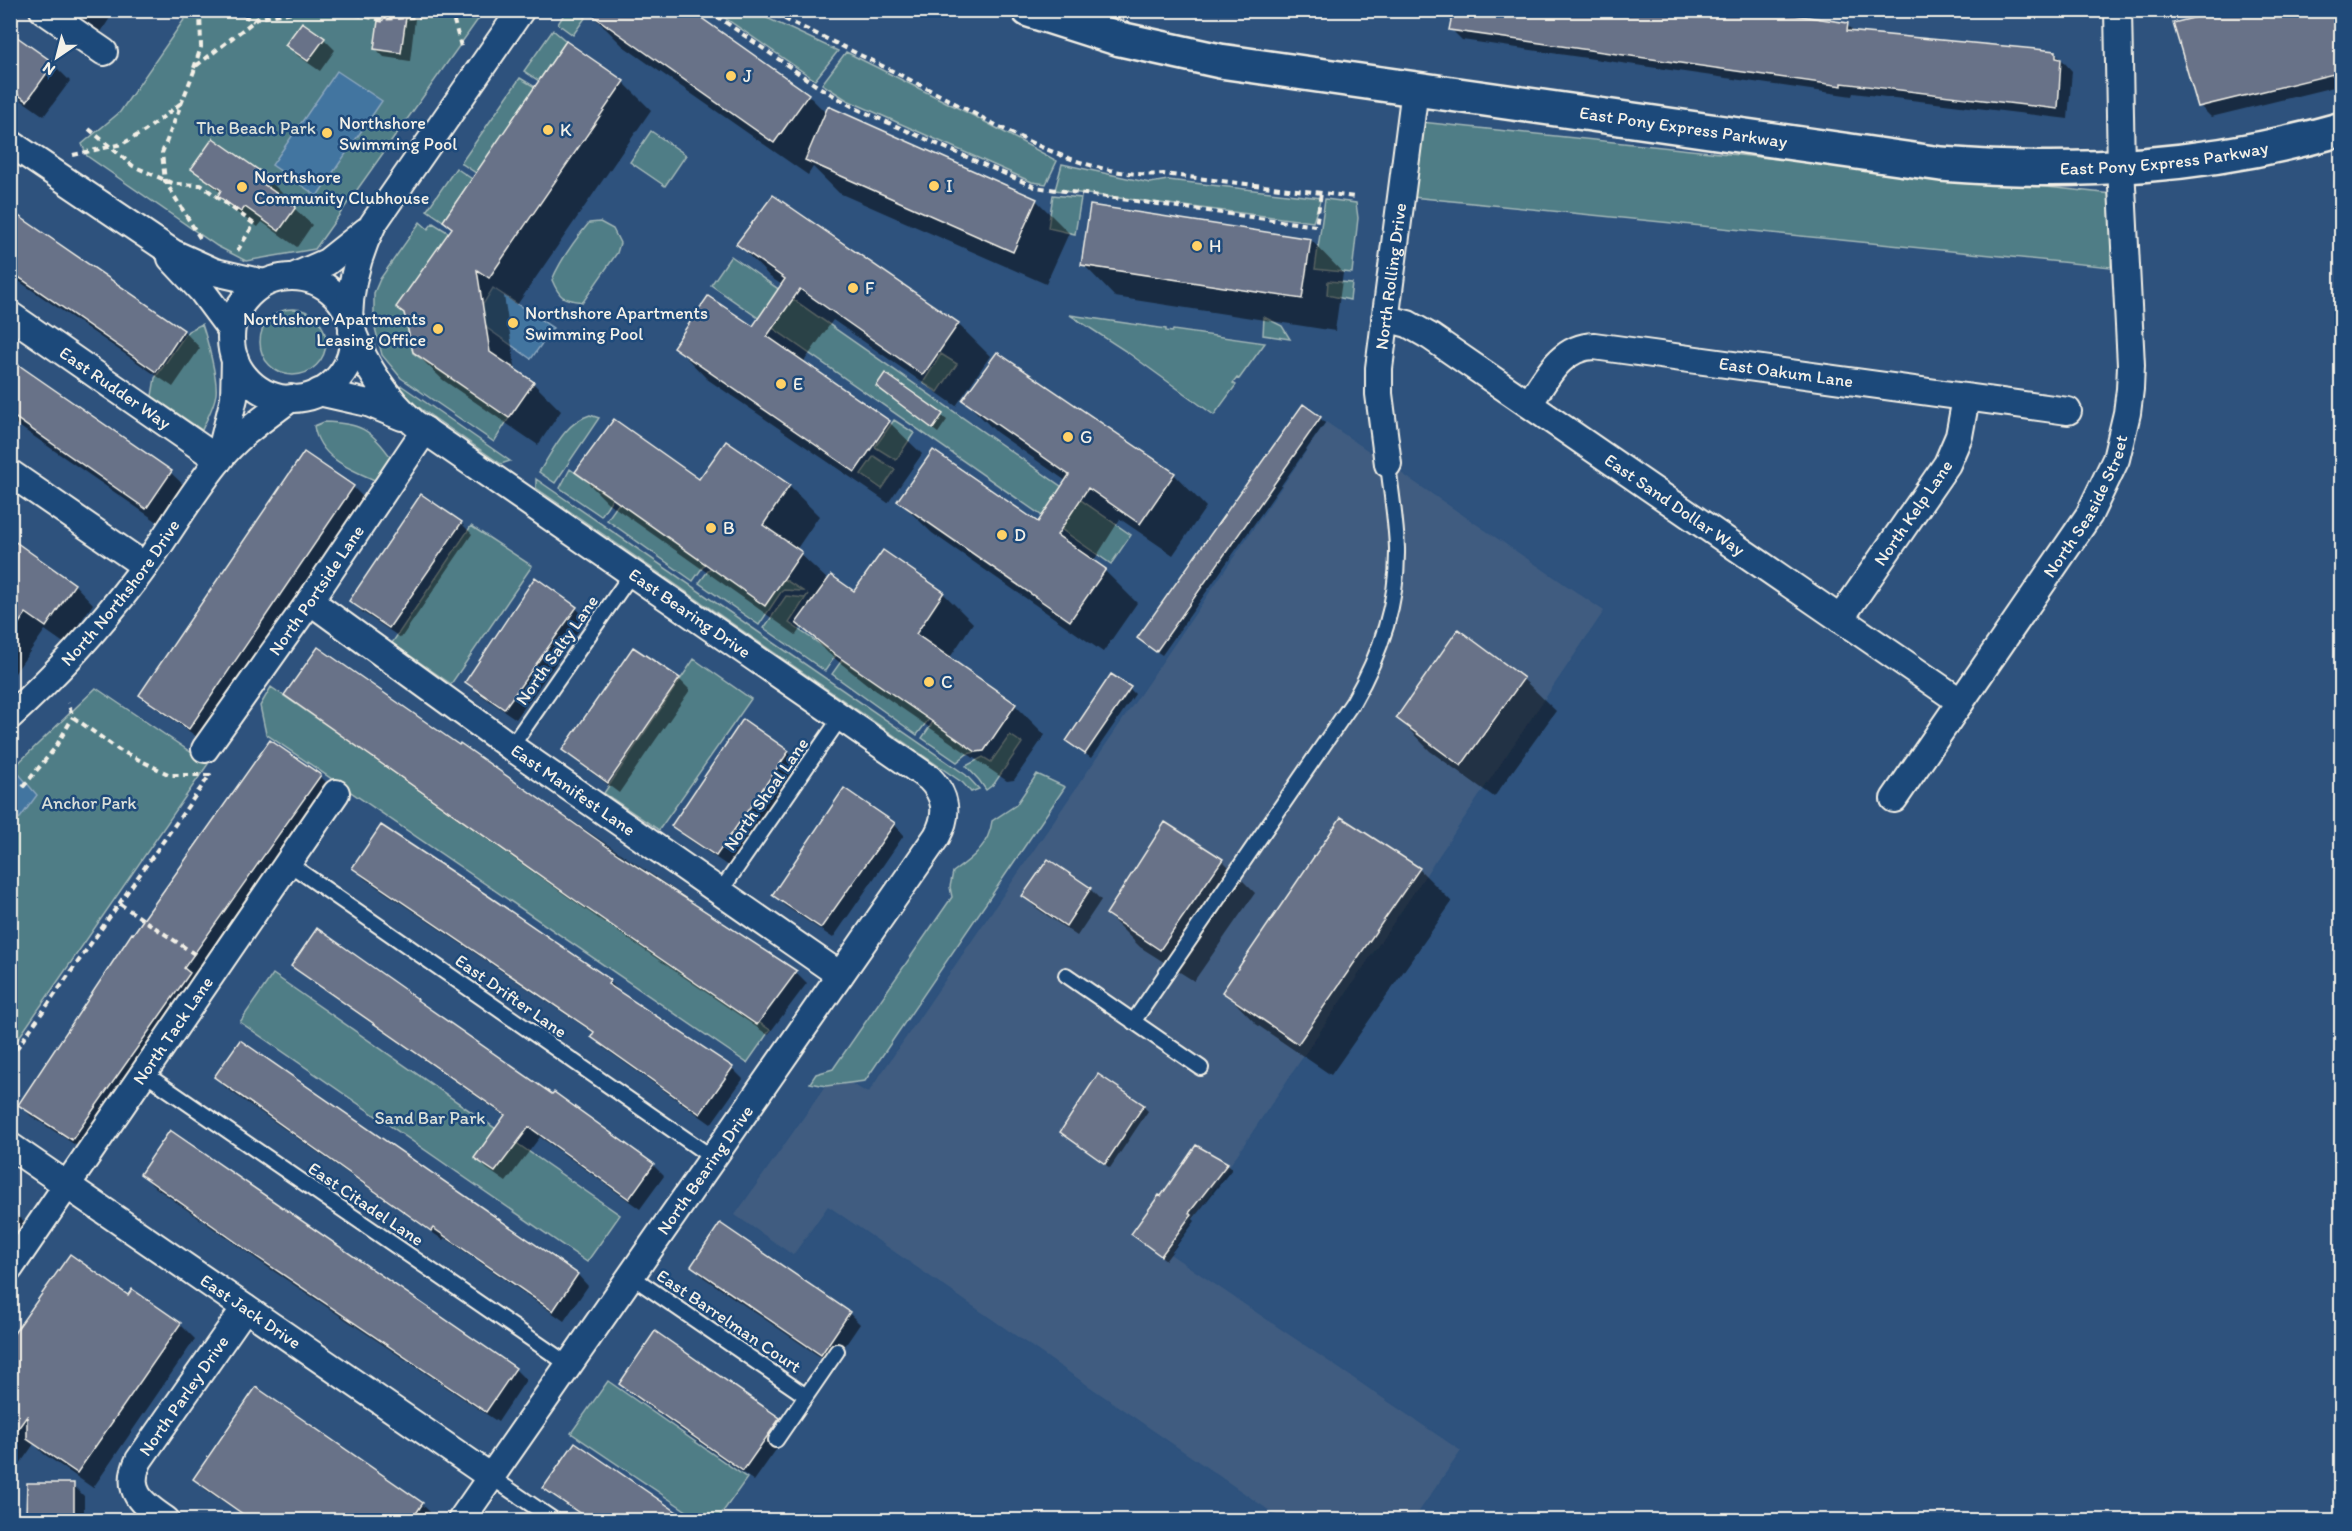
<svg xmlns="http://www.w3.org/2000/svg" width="2352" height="1531" font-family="Itim,sans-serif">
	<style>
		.built { fill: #3f5c80 }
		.green { fill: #507d86; stroke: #a2b7b7; stroke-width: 1.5 }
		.water { fill: #4374a0; stroke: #8aa6bd; stroke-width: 1.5 }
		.shadow { fill: #0007 }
		.building { fill: #687288; stroke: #f4f1e8; stroke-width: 1.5 }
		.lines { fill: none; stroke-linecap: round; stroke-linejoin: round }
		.lane-casing { stroke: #f4f1e8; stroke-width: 18 }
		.street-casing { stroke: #f4f1e8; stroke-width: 30 }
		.secondary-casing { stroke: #f4f1e8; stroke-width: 38 }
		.path { stroke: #f4f1e8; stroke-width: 4; stroke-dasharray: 6 4.5; stroke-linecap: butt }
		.lane { stroke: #1f4a7a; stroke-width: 14 }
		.street { stroke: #1f4a7a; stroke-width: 26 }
		.secondary { stroke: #1f4a7a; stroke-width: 33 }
		.poi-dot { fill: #ffd166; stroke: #1f4a7a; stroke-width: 2 }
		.labels { text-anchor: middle; stroke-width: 5; stroke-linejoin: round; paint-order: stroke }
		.poi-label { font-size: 18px; fill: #f4f1e8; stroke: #1f4a7a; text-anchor: start }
		.park-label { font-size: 18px; fill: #dbe0d9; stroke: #1f4a7a }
		.street-label { font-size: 18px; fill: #f4f1e8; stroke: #1f4a7a }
	</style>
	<rect width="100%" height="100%" fill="#2e527d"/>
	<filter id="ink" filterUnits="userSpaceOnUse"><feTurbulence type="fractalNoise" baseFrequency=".0167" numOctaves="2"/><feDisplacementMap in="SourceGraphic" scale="12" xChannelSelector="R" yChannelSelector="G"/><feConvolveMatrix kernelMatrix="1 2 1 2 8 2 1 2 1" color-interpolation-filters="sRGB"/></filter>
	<g filter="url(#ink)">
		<path class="built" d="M1326 422 1604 611 1170 1254 1461 1451 1413 1520H1283L828 1206 793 1255 735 1215 834 1074 868 1093Z"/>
		<path class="green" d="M190 11H484L315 249 246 261 217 246 87 156 82 144 120 112Z
			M566 11H590L573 35 558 24Z
			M715 11H752L838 51 815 80Z
			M553 30 566 41 539 81 524 71Z
			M846 52 978 118 1057 161 1046 184 1032 182 847 100 822 84Z
			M520 78 535 87 476 173 461 163Z
			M1421 122 2113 194 2111 267 1412 197Z
			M651 131 686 155 665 186 630 162Z
			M1062 164 1150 183 1168 180 1321 198 1313 222 1055 190Z
			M456 168 472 179 443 221 427 210Z
			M1053 195 1081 198 1075 234 1048 228Z
			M1325 199 1356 203 1358 218 1352 273 1315 269Z
			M420 222 428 229 433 223 488 257 441 244 412 318 406 320 413 353 509 418 494 442 401 378 382 355 374 324V293L380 279Z
			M600 222 613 229 620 243 617 253 583 302C563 299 560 299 552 280 561 259 574 241 589 223Z
			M731 256 1131 535 1111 564 711 285Z
			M1328 281 1352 283 1350 300 1327 295Z
			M260 342a33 33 0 1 1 66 0a33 33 0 1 1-66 0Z
			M1070 315 1166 329V331L1172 332 1173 330 1265 343 1239 379 1237 378 1233 383 1236 385 1214 415 1127 352Z
			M1264 317 1282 326 1290 339 1263 335Z
			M202 324C207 339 218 379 216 394 214 407 207 418 202 430L152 396 155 378 188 331Z
			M941 354 957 364 938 392 923 383Z
			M402 386 510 461 501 464 417 406 395 388Z
			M590 415 599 418 555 483 539 472C553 451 564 423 590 415Z
			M894 420 914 433 896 460 875 447Z
			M324 422C360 423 371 429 392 459L377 481C351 470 319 458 314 426Z
			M874 456 895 470 882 489 861 474Z
			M570 469 612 499 601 516 560 488Z
			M536 479 966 775 979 789 971 792 963 783 536 488Z
			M619 503 705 564 693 581 607 520Z
			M471 526 532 566 451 684 392 643Z
			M711 567 765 606 784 579 803 591 784 590 781 592 759 625 699 583Z
			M808 594 789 623 836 655 825 671 764 628 786 596 805 598Z
			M694 659 751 699 659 830 604 793Z
			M842 660 929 719 917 735 832 674Z
			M271 687 770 1030 747 1063 266 734 260 706Z
			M96 688 208 764 11 1049V770Z
			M933 722 976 752 967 754 957 762 922 738Z
			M1010 735 1022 743 994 784 986 790 979 780 966 766 983 757 991 762Z
			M1037 774 1065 787 865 1081 826 1086 810 1083 816 1074 833 1069 952 897 950 887 953 872C973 858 989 845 992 821L1016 805Z
			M273 974 620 1215 587 1262 240 1022Z
			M608 1381 747 1478 717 1520H700L571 1433Z"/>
		<path class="water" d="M337 71 382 101 317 196 272 165Z
			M493 288 553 328 531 359 474 319Z
			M13 767 37 795 20 818 11 821V770Z"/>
		<path class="shadow" d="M70 10H115L101 32Z
			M390 10H421L427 19H415L410 61 384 57 375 48 383 24Z
			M2232 10H2341L2342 85 2211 117 2200 106Z
			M590 13 808 95 827 114 1036 200 1069 233 1046 284 839 193 813 167 808 175 623 46Z
			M1847 25 1856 34 2055 52 2072 71 2068 119 1853 93 1852 96 1462 40 1451 29Z
			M10 33 53 64 70 81 44 116 10 92Z
			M324 39 335 50 320 71 298 56 287 45Z
			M623 82 651 110 517 305 504 296 516 372 533 383 561 411 538 445 443 380 414 352 453 229 445 221Z
			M213 140 266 177 283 194 280 198 295 209 312 225 297 247 262 222 258 227 236 212 220 195 221 193 192 168Z
			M10 212 184 331 200 348 173 387 10 275Z
			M1311 240 1343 273 1335 331 1115 297 1083 264Z
			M738 244 958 324 990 356 956 406 833 320 803 363 889 422 922 454 888 503 707 379 675 346 753 328 782 285 770 277Z
			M10 361 171 473 190 491 165 527 10 420Z
			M885 375 947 420 938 433 883 391Z
			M964 400 1174 474 1206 507 1173 555 1120 519 1093 562 1105 571 1137 603 1103 652 932 533 899 501 1039 524 1066 481 996 432Z
			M1320 418 1325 423 1162 655 1144 643Z
			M305 454 353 487 364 498 200 739 152 705 141 695Z
			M577 472 789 486 819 516 796 550 829 581 854 593 883 552 943 593 973 623 949 659 1015 705 1045 735 1014 780 1007 781 868 685 828 653 802 626 796 635 607 502Z
			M422 496 461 523 472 534 401 638 362 612 351 601Z
			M10 541 75 585 93 604 65 644 45 630 10 680Z
			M576 608 587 619 516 719 478 693 467 682Z
			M318 649 796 972 807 983 768 1035 592 914 297 705 286 694Z
			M679 679 690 690 619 793 575 760 564 749Z
			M1523 679 1556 711 1494 797 1430 751 1398 718Z
			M1130 689 1135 694 1091 758 1068 741Z
			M788 752 799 763 728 866 684 836 673 826Z
			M320 776 331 787 83 1150 31 1116 20 1105Z
			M894 824 904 835 833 938 785 906 774 895Z
			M1222 860 1255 893 1194 981 1140 947 1107 914Z
			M1048 861 1090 889 1101 900 1077 936 1035 907 1024 896Z
			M354 868 610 982 620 992 732 1068 743 1079 711 1124 604 1048 593 1037 595 1034 365 879Z
			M1419 869 1452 902 1331 1075 1256 1024 1224 991Z
			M293 966 417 1000 425 1008 653 1165 664 1176 640 1209 540 1137 506 1182 487 1169 476 1158 506 1117 304 976Z
			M240 1042 578 1275 588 1286 564 1321 445 1238 443 1240 226 1088 216 1077Z
			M1143 1106 1148 1111 1110 1168 1062 1132Z
			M1227 1164 1232 1169 1193 1219 1195 1221 1166 1260 1138 1239 1162 1198Z
			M142 1174 515 1369 526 1380 498 1422 269 1268 152 1185Z
			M10 1210 36 1231 10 1268Z
			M721 1225 849 1313 860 1324 832 1365 703 1277 693 1266Z
			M128 1297 180 1324 195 1339 93 1488 44 1454 34 1444 10 1478V1341Z
			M621 1384 779 1419 790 1430 754 1481 632 1395Z
			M195 1479 422 1504 433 1515 429 1520H251L206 1490Z
			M73 1485 84 1496V1520H34L28 1515Z
			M545 1487 687 1520H588L556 1498Z"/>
		<path class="building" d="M388 10H407L401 53 374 49 378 21 382 22Z
			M585 10H690L809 94 774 143Z
			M1453 10H1761L1848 23 1847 31 2056 51V58L2061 59 2058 109 1842 83V86L1449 30Z
			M2225 10H2336L2342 21V72L2198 107 2173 23Z
			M302 22 325 38 308 61 285 45Z
			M10 32 54 63 27 101 10 89Z
			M566 41 624 81 489 278 477 270 490 352 534 382 509 418 413 352 404 313 396 307 452 228 443 221Z
			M828 106 1037 199 1013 252 805 160Z
			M213 138 267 176 262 183 296 207 279 231 245 207 241 212 218 196 221 190 191 169Z
			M773 195 959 323 923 375 800 289 767 336 890 421 855 472 673 347 708 296 753 326 785 279 736 244Z
			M1090 205 1311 239 1302 299 1081 265Z
			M10 210 184 330 156 372 10 271Z
			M997 352 1175 473 1140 524 1088 488 1057 535 1106 569 1070 621 897 501 933 450 1038 522 1069 475 962 400Z
			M10 359 172 471 146 509 10 414Z
			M885 373 943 414 933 429 876 386Z
			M1303 404 1321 417 1156 652 1137 638Z
			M614 419 699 479 726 441 790 485 763 525 802 552 765 606 575 472Z
			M304 452 354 486 189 729 139 695Z
			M421 494 462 522 389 628 349 601Z
			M10 538 75 584 46 627 26 613 10 636Z
			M883 550 944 592 916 634 1016 704 984 751 976 752 836 655 796 623 831 575 854 591Z
			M535 577 577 607 504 709 465 682Z
			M1458 629 1524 678 1461 766 1396 718Z
			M318 647 459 745 460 743 619 855 797 971 757 1025 579 903 284 695Z
			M633 647 680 678 608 783 562 750Z
			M1111 674 1131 687 1085 754 1066 741Z
			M743 719 789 751 716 856 671 826Z
			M270 740 321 775 184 968 190 973 72 1140 18 1105 132 933 133 934Z
			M844 788 895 823 821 928 772 895Z
			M1341 817 1420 868 1298 1044 1222 992Z
			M1165 822 1223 859 1160 950 1106 914Z
			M381 825 490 897 611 980 608 984 733 1067 700 1114 591 1037 594 1032 352 868Z
			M1048 859 1091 888 1066 926 1022 896Z
			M317 928 418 999 417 1000 552 1094 554 1092 654 1164 629 1199 529 1127 495 1172 474 1158 505 1115 291 966Z
			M240 1040 578 1274 553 1311 433 1228 431 1231 214 1077Z
			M1098 1074 1144 1105 1105 1164 1060 1132Z
			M170 1130 516 1368 486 1412 257 1257 140 1174Z
			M1196 1145 1228 1163 1189 1213 1191 1215 1161 1256 1131 1234 1159 1195 1161 1196Z
			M720 1223 850 1312 821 1355 691 1266Z
			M70 1254 128 1295 132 1289 181 1323 77 1473 27 1439V1416L10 1440V1339Z
			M655 1331 780 1418 743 1471 619 1384Z
			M256 1387 423 1503 411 1521H253L193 1479Z
			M575 1442 690 1521H591L543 1488Z
			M27 1483H74V1515H26Z"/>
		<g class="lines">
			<g class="lane-casing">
				<path id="lane" d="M511 747 632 573
					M288 863 713 1158
					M720 892 841 717
					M1066 975 1201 1068
					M1133 1022 1353 702C1380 655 1398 603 1397 548 1396 520 1391 492 1388 464
					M144 1073 569 1365
					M631 1276 806 1396
					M776 1440 837 1351
					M491 1477 554 1520"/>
			</g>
			<g class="street-casing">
				<g id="street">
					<path d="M43 10 104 52"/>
					<path d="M10 143 173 253 215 272 264 283"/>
					<path d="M171 258 202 291 231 330"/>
					<path d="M293 277 327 262 366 231"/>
					<circle cx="292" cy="338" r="61"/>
					<path id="s1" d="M10 315 219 460"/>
					<path d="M349 317C350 283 358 254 373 224L521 10"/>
					<path id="s2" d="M1385 318 1408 324 1431 337 1961 702"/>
					<path id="s3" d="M352 331C366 367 385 397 414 423L929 778C946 795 949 814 937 836L461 1520"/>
					<path d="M319 392 368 403 402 417"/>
					<path id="s4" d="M1529 404C1546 379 1560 347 1594 346L2068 411"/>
					<path d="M219 459 234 398 235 359"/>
					<path id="s5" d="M1388 464 1379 394V368L1415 89"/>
					<path d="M10 473 145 566"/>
					<path id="s6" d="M310 601 511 747 840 975"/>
					<path id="s7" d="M1840 619 1947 464 1959 436 1966 398"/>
					<path id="s8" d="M10 716C57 674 99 627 137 577 165 540 188 498 218 461 237 436 266 417 291 398"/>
					<path id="s9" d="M205 749 310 601 425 430"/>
					<path id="s10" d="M1894 799 2089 515 2116 459 2127 413 2130 389 2131 365 2121 167 2118 10"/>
					<path id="s11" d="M10 1146 491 1477"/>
					<path id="s12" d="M10 1268 336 793"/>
					<path id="s13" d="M166 1520C142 1504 124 1491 139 1460L245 1308"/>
				</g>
			</g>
			<g class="secondary-casing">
				<g id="secondary">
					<path id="s14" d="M1029 10 1120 39 1220 61 1941 164C2078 175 2209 167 2342 129"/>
				</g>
			</g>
			<path class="path" d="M234 10 254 21
				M335 10 377 19 452 15 465 10
				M451 10 462 50
				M708 10 817 86 855 108 1035 187 1316 226 1321 193
				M765 10C820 35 873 61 926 88 997 124 1082 180 1163 174L1355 197
				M194 68 201 47 200 10
				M89 129 133 166 174 184 201 185 254 224 236 253
				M73 155 122 144 145 131 181 103
				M200 238 165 181 162 153 196 66 258 18 306 10
				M23 787 55 748 73 717
				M120 904 196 955
				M10 1058 210 775H170L119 750 73 717 68 703"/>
			<use href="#lane" class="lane"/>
			<use href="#street" class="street"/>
			<use href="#secondary" class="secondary"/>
		</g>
	</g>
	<g class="poi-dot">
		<circle cx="731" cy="76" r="6"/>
		<circle cx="548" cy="130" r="6"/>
		<circle cx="327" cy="133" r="6"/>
		<circle cx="934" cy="186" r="6"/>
		<circle cx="242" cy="187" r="6"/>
		<circle cx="1197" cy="246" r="6"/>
		<circle cx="853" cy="288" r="6"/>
		<circle cx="513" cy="323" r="6"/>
		<circle cx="438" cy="329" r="6"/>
		<circle cx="781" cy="384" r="6"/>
		<circle cx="1068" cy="437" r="6"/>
		<circle cx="711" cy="528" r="6"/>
		<circle cx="1002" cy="535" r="6"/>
		<circle cx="929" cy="682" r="6"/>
	</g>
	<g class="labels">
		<g class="poi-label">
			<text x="743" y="82">J</text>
			<text x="339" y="129">Northshore<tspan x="339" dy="21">Swimming Pool</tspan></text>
			<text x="560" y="136">K</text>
			<text x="254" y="183">Northshore<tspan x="254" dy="21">Community Clubhouse</tspan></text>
			<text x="946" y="192">I</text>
			<text x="1209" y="252">H</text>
			<text x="865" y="294">F</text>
			<text x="525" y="319">Northshore Apartments<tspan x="525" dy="21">Swimming Pool</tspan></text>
			<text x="426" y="325" text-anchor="end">Northshore Apartments<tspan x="426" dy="21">Leasing Office</tspan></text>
			<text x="793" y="390">E</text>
			<text x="1080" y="443">G</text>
			<text x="723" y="534">B</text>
			<text x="1014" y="541">D</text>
			<text x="941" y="688">C</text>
		</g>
		<g class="park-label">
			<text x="256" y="134">The Beach Park</text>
			<text x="89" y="809">Anchor Park</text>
			<text x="430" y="1124">Sand Bar Park</text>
		</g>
		<g class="street-label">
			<text dy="6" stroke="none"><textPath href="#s14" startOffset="666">East Pony Express Parkway</textPath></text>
			<text dy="6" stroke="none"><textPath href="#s14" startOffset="1150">East Pony Express Parkway</textPath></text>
			<text dy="6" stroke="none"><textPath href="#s5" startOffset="189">North Rolling Drive</textPath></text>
			<text dy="6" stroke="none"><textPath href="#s4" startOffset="285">East Oakum Lane</textPath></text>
			<text dy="6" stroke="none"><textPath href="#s1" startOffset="128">East Rudder Way</textPath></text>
			<text dy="6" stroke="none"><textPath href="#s2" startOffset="346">East Sand Dollar Way</textPath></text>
			<text dy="6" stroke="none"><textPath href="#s10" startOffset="351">North Seaside Street</textPath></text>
			<text dy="6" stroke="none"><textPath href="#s7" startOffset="129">North Kelp Lane</textPath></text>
			<text dy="6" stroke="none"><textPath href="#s9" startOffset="194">North Portside Lane</textPath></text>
			<text dy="6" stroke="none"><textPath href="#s8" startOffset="166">North Northshore Drive</textPath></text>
			<text dy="6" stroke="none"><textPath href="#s3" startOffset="447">East Bearing Drive</textPath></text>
			<text transform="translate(557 650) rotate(-55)" y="6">North Salty Lane</text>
			<text dy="6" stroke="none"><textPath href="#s6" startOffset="324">East Manifest Lane</textPath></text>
			<text transform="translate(766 794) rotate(-55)" y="6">North Shoal Lane</text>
			<text transform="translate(511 996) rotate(35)" y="6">East Drifter Lane</text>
			<text dy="6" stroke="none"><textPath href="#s12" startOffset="288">North Tack Lane</textPath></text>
			<text transform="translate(705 1170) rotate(-55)" y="6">North Bearing Drive</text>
			<text transform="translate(366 1204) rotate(34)" y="6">East Citadel Lane</text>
			<text dy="6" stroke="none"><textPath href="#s11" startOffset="292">East Jack Drive</textPath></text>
			<text transform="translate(729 1321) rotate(34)" y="6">East Barrelman Court</text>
			<text dy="6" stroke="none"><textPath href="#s13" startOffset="153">North Parley Drive</textPath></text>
		</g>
	</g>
	<rect width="2352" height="1531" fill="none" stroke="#1f4a7a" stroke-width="36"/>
	<rect x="18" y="18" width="2316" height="1495" fill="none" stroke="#f4f1e8" stroke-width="2" filter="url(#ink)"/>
	<g transform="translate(57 57) rotate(215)" stroke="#1f4a7a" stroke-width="4.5" paint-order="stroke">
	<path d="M0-4.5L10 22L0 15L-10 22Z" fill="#f4f1e8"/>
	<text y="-9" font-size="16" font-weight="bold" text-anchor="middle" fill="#f4f1e8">N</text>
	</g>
</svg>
